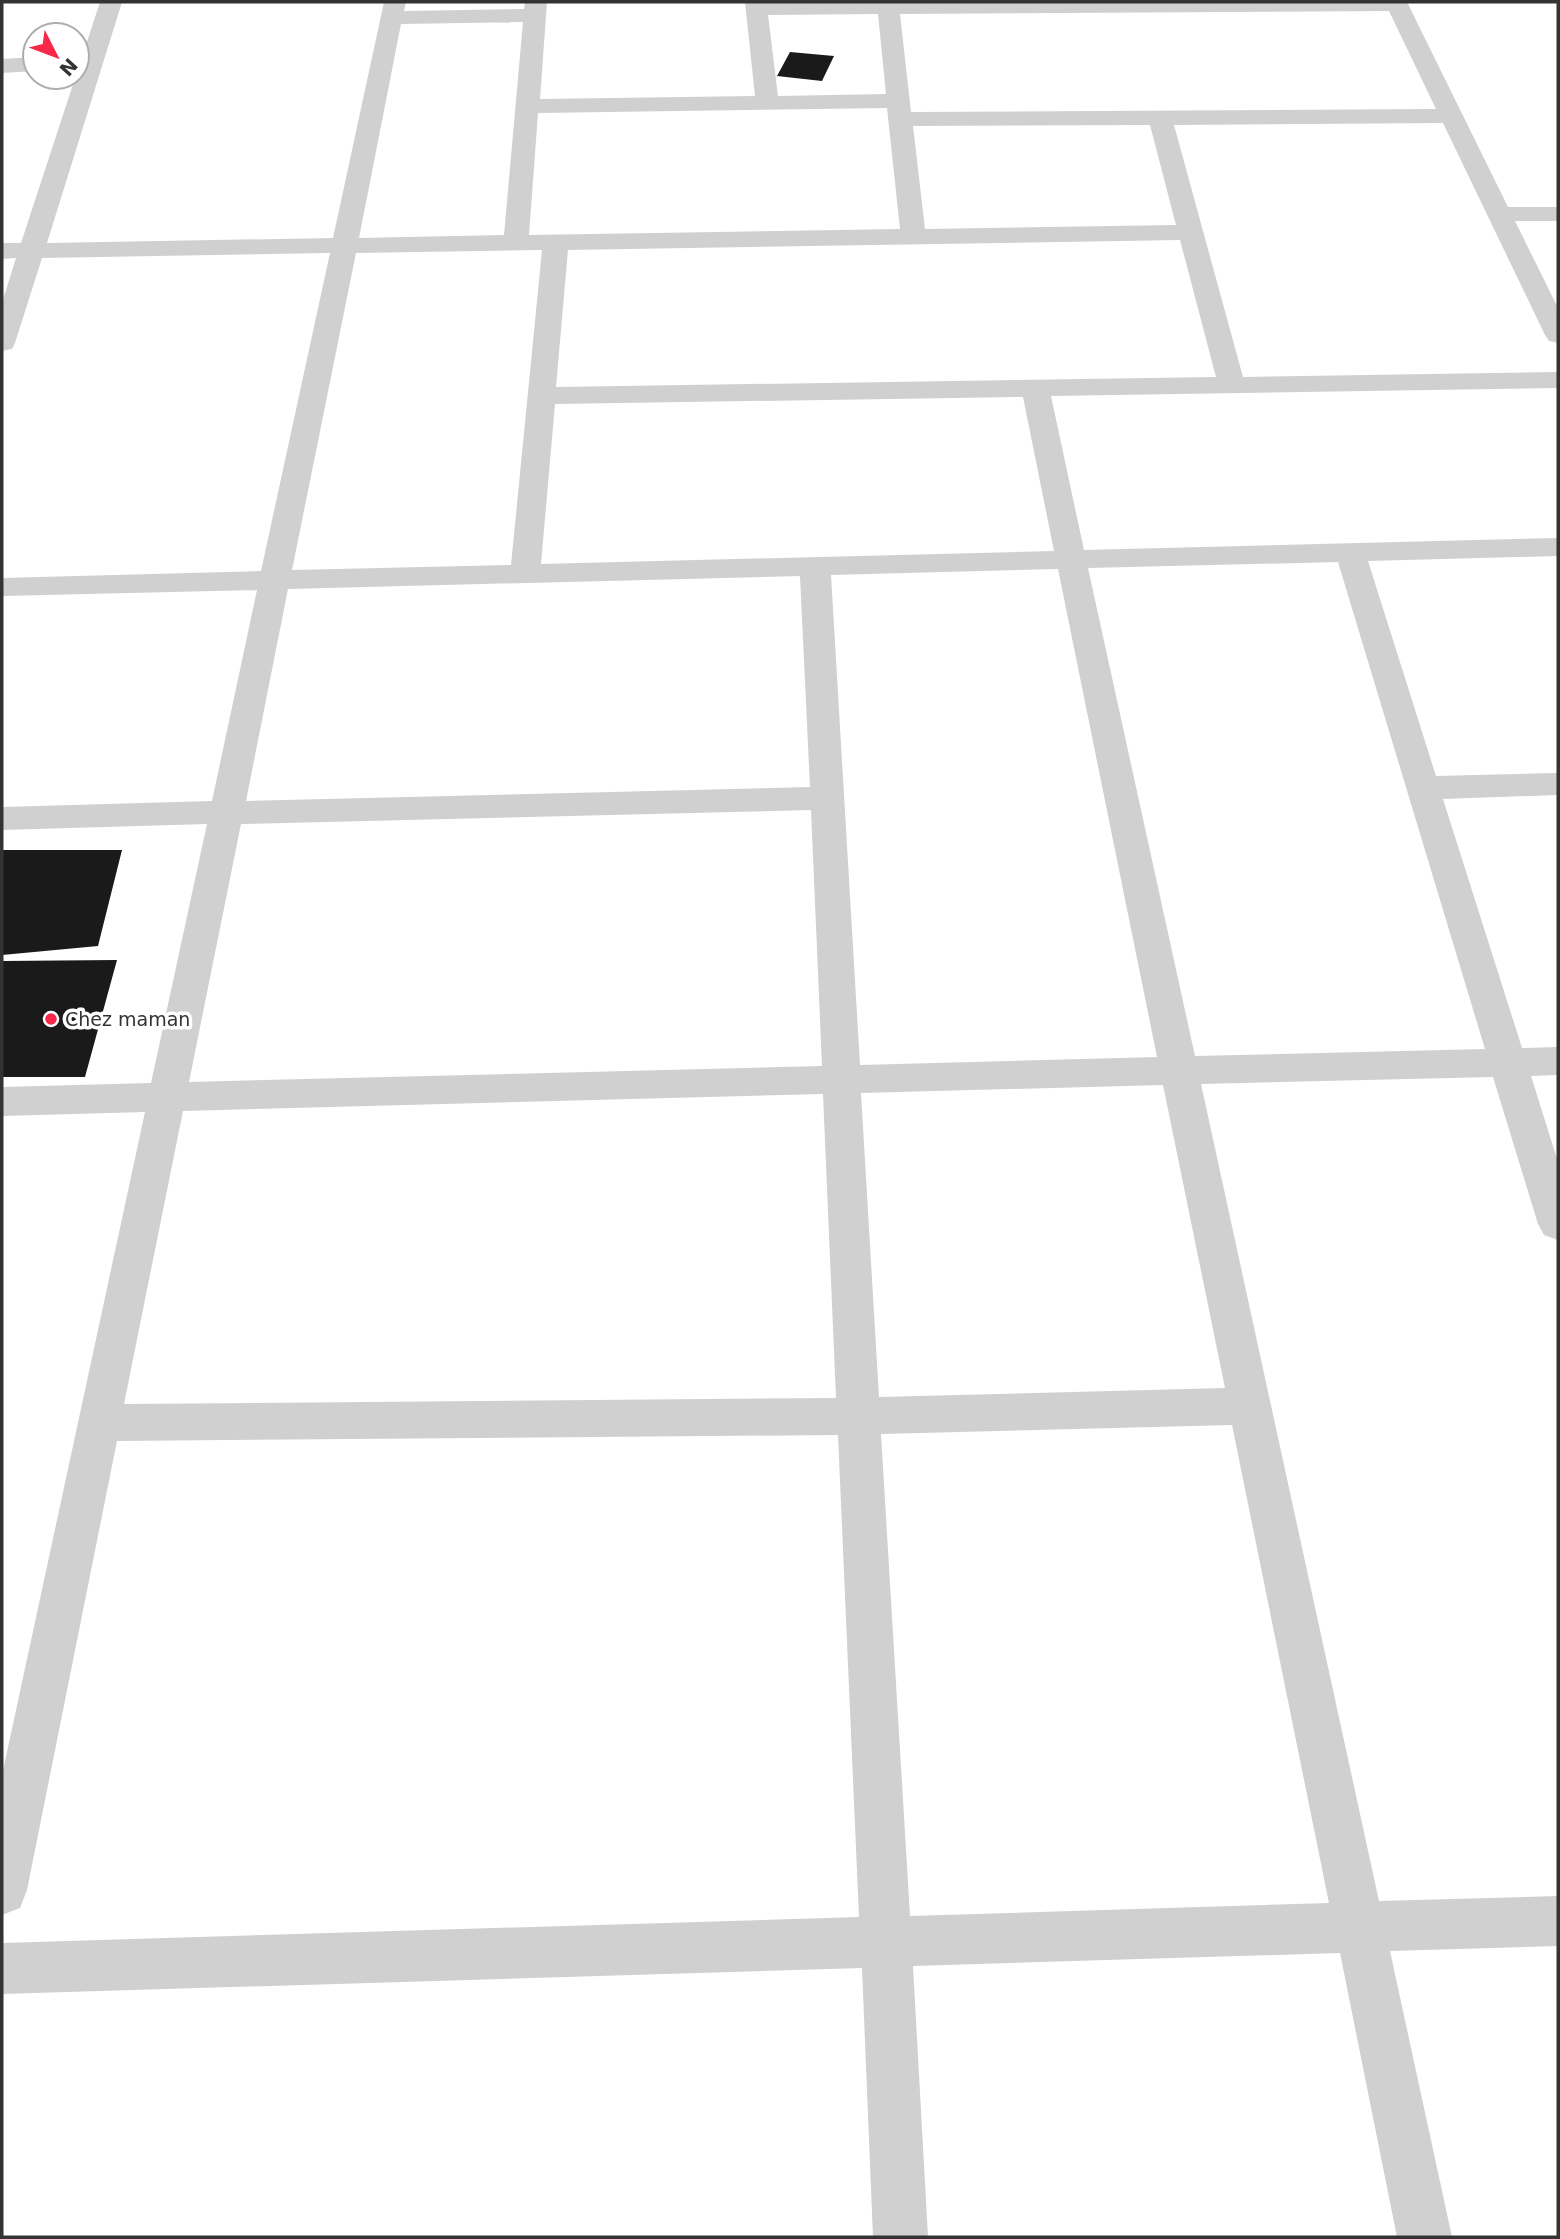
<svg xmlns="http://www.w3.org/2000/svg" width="1560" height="2239" font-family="'DejaVu Sans',sans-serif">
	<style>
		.building { fill: #1a1a1a }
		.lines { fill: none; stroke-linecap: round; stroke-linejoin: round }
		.minor { fill: #d0d0d0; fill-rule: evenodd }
		.poi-dot { fill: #f72849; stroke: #fff; stroke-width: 2.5 }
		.labels { text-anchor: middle; stroke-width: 7; stroke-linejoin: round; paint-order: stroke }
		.poi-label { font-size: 19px; fill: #333; stroke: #fff; text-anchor: start }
	</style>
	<rect width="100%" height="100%" fill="#fff"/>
	<path class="building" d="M790 52 834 56 822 81 777 76Z
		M2 850H122L98 946 2 955Z
		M117 960 85 1077H2V961Z"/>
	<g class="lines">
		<path class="minor" d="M100 2H122L47 243 333 238 384 2H406L404 11 524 9 525 2H547L540 99 755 96 745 2H1407L1508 207H1558V221H1515L1558 308V343L1549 341 1545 335 1443 123 1174 125 1243 377 1558 372V388L1051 396 1084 550 1558 538V556L1368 561 1436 776 1558 773V795L1443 799 1522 1048 1558 1047V1075L1531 1076 1558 1162V1240L1544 1235 1538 1224 1493 1077 1201 1084 1379 1901 1558 1896V1946L1390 1951 1452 2237H1397L1340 1953 913 1966 928 2237H873L862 1968 2 1994V1943L859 1917 838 1435 117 1441 27 1890 20 1908 2 1915V1775L145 1112 2 1116V1087L151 1083 207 824 2 830V807L212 801 257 590 2 596V578L261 571 330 253 42 258 15 343 12 349 2 351V303L16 258 2 259V243H21ZM1389 11 1436 109 911 112 900 14ZM878 14 886 94 778 96 768 15ZM523 22 504 235 359 238 401 24ZM887 108 900 229 529 235 538 113ZM1150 125 1176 225 925 229 913 126ZM1180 240 1216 377 556 387 568 250ZM542 250 511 565 292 570 356 253ZM1023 397 1054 551 541 564 555 404ZM1338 562 1485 1049 1195 1056 1088 568ZM1058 569 1157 1057 860 1065 831 575ZM800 576 810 787 246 801 288 589ZM811 810 822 1066 189 1082 241 824ZM1163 1085 1225 1388 879 1397 861 1093ZM823 1094 836 1398 124 1404 183 1111ZM1232 1425 1329 1903 910 1916 881 1434Z
			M35 57V71L2 73V59Z"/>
	</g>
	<circle class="poi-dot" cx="51" cy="1019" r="7"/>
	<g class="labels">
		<g class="poi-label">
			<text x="65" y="1026">Chez maman</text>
		</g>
	</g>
	<rect width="1560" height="2239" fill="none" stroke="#333333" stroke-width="7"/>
	<g transform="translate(56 56) rotate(132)"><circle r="33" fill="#ffffff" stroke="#adadad" stroke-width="2"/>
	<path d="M0-5L12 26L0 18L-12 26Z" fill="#f72849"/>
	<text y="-10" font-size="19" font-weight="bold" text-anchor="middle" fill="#333333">N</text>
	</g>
</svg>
